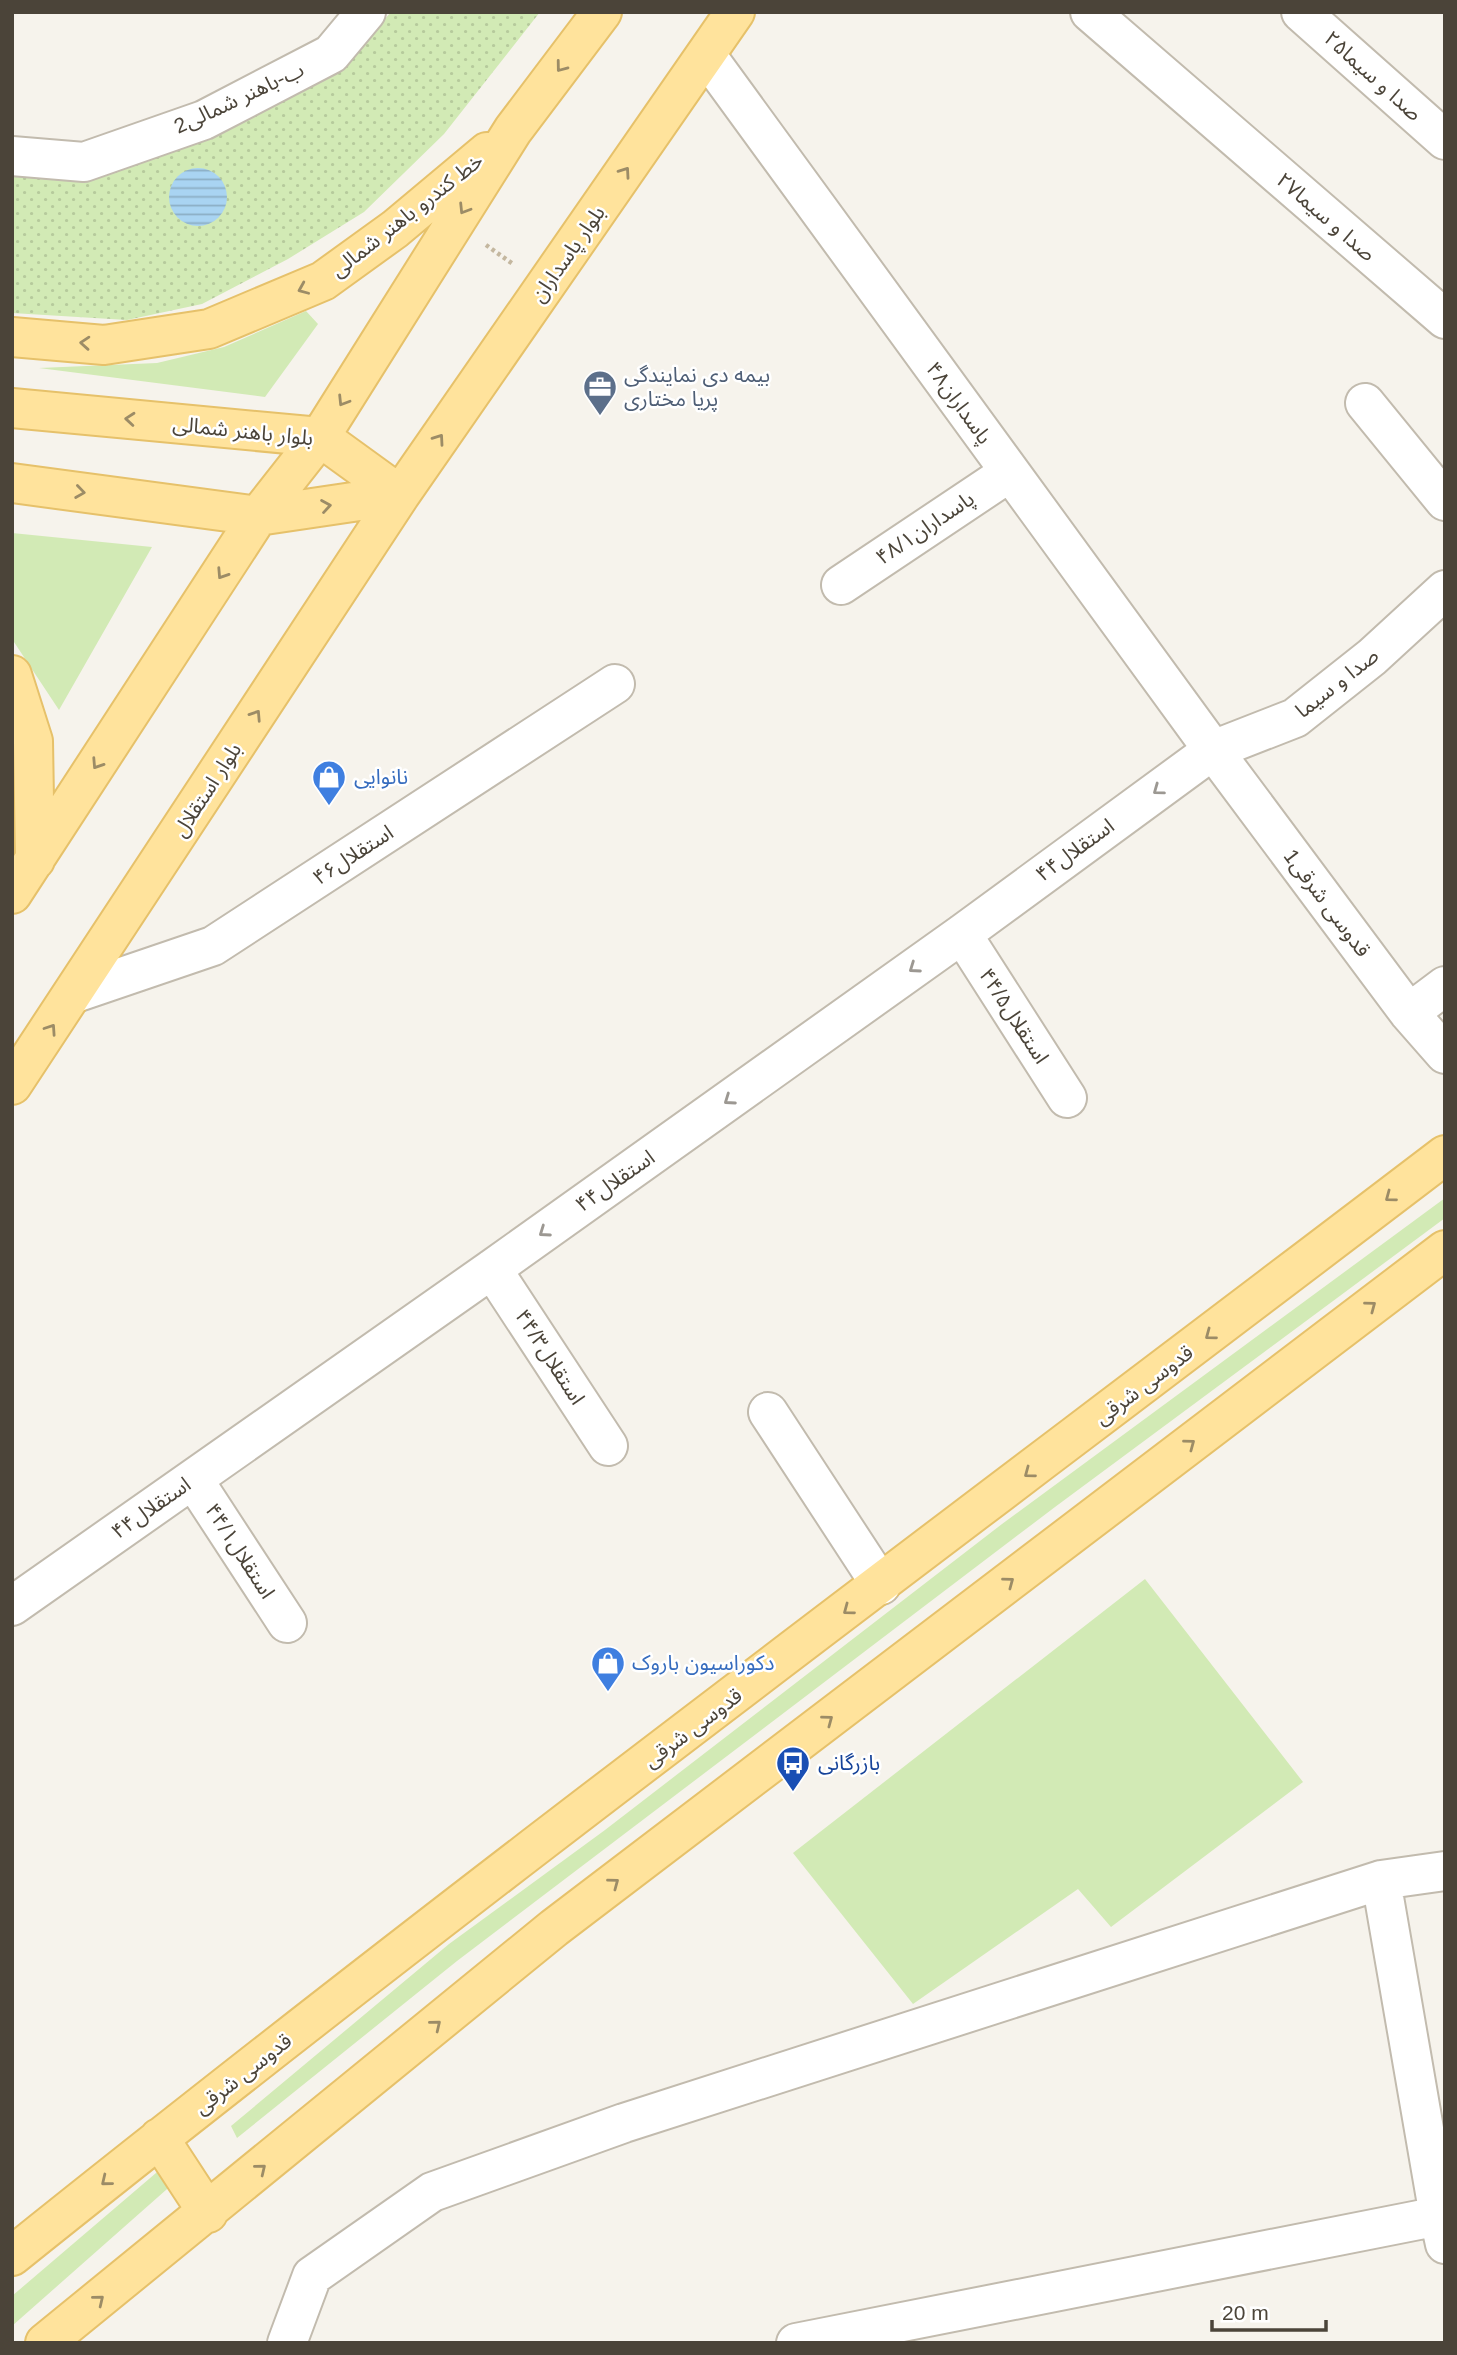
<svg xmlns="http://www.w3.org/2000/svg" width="1457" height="2355" font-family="Helvetica,'Noto Sans Arabic',sans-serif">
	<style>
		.grass { fill: #d2eab5 }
		.park { fill: url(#park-dots) }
		.water { fill: url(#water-rules) }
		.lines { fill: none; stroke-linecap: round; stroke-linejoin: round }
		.minor-casing { stroke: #c2bbae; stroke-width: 42 }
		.major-casing { stroke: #e6c16a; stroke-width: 42 }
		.path { stroke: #c4b79f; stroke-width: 4.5; stroke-dasharray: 3.5 3.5; stroke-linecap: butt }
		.minor { stroke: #fff; stroke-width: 38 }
		.major { stroke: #ffe39c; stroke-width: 38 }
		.oneway { stroke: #9c8c66 }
		.oneway2 { stroke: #9c9892 }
		.labels { text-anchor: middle; stroke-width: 5; stroke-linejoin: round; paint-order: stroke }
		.street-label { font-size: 21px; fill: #4b4439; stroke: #fff }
		.service-label { font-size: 21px; fill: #4e5e75; stroke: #fff; text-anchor: start }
		.shop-label { font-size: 21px; fill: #366cbe; stroke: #fff; text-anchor: start }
		.transit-label { font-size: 21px; fill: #164399; stroke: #fff; text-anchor: start }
	</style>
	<defs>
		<pattern id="park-dots" width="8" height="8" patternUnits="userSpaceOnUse" patternTransform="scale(1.75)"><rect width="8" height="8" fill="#d2eab5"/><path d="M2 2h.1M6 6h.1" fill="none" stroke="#b6ca9c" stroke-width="1.8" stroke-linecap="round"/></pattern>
		<pattern id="water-rules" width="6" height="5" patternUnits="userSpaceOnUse" patternTransform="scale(1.75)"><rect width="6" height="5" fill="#a9d4f2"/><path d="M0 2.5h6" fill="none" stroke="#8caec5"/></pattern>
	</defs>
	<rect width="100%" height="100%" fill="#f6f3ec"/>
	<path class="grass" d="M306 311 318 324 265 397 39 368 157 363 224 347Z
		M12 533 152 547 59 710 12 639Z
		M1445 1198V1218L1055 1507 457 1961 237 2138 231 2126 449 1944 605 1830 1002 1524Z
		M1145 1579 1303 1782 1111 1927 1078 1889 913 2004 793 1853Z
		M163 2167 175 2182 12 2326V2296Z"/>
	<path class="park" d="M391 12H540L444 134 364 212 288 259 202 304 127 320 12 313V170L345 64Z"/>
	<path class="water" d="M169 197a29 29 0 1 1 58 0a29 29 0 1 1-58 0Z"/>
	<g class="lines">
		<g class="minor-casing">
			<path id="minor" d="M1090 12 1445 319
				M1301 12 1445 140
				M706 55 1213 750 1409 1013 1445 1054
				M12 156 84 162 204 120 331 54 366 12
				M1365 403 1445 501
				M841 585 1010 472
				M962 934 1067 1098
				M75 993 213 946 615 684
				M1409 1013 1445 986
				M492 1269 608 1446
				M768 1412 881 1585
				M193 1479 287 1623
				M12 1606 492 1269 962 934 1213 750 1295 718 1372 657 1445 590
				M1439 2216 1381 1880 1445 1871
				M287 2343 312 2276 432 2192 624 2123 1381 1880
				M796 2343 1439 2216 1445 2244"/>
		</g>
		<g class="major-casing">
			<path id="major" d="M12 337 104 345 209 329 323 281 395 229 487 152
				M12 408 320 437 400 495
				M12 483 258 516 400 495
				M12 675 33 741 35 860
				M12 894 258 516 320 437 513 130 602 12
				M12 1085 400 495 735 12
				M159 2138 208 2213
				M12 2256C482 1879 966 1520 1445 1155
				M45 2343 554 1928 1445 1250"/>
		</g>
		<path class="path" d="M486 245 513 264"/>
		<use href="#minor" class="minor"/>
		<use href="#major" class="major"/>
	</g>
	<defs><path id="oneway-chevron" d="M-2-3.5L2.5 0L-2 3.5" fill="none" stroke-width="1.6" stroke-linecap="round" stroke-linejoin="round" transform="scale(1.75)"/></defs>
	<g class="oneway">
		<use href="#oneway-chevron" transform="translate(561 67) rotate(127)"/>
		<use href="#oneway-chevron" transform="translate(625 172) rotate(-55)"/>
		<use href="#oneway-chevron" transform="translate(464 209) rotate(122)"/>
		<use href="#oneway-chevron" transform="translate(303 289) rotate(157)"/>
		<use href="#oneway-chevron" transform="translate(85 343) rotate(-176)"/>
		<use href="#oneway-chevron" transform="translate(343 401) rotate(122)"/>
		<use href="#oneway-chevron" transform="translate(130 419) rotate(-175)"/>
		<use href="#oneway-chevron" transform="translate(439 439) rotate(-55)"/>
		<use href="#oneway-chevron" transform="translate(80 492) rotate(8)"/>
		<use href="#oneway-chevron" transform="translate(326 506) rotate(-9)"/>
		<use href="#oneway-chevron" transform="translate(222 574) rotate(123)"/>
		<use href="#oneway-chevron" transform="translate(256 715) rotate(-57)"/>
		<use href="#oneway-chevron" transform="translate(97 764) rotate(123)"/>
		<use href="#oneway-chevron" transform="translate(51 1029) rotate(-56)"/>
		<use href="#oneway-chevron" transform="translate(1390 1197) rotate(143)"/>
		<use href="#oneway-chevron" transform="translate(1371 1306) rotate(-37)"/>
		<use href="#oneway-chevron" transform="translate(1210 1335) rotate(143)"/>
		<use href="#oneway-chevron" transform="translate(1190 1444) rotate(-37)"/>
		<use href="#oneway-chevron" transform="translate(1029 1473) rotate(143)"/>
		<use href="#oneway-chevron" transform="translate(1009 1582) rotate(-37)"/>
		<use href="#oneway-chevron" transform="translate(848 1610) rotate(143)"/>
		<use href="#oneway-chevron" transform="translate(828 1720) rotate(-37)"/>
		<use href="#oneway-chevron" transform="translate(614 1883) rotate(-37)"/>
		<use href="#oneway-chevron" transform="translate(436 2025) rotate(-39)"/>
		<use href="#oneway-chevron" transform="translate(261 2169) rotate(-39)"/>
		<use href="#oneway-chevron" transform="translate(106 2181) rotate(141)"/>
		<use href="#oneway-chevron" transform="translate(99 2300) rotate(-39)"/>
	</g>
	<g class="oneway2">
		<use href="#oneway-chevron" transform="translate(1158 790) rotate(144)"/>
		<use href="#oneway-chevron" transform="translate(914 968) rotate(145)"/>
		<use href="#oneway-chevron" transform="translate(729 1100) rotate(145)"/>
		<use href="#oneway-chevron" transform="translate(544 1232) rotate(145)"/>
	</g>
	<defs>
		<g id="office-pin" transform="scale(1.75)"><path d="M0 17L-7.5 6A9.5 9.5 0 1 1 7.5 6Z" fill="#5c6f8a" stroke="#fff"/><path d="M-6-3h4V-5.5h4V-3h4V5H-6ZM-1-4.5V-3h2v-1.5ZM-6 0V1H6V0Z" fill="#fff"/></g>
		<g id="shop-pin" transform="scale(1.75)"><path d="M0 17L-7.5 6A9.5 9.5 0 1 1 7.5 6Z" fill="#3f7fe0" stroke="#fff"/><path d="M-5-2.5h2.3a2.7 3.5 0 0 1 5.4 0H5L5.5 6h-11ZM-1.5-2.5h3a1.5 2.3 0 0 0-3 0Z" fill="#fff"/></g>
		<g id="bus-pin" transform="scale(1.75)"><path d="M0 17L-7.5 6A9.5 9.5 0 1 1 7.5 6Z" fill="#1a4fb4" stroke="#fff"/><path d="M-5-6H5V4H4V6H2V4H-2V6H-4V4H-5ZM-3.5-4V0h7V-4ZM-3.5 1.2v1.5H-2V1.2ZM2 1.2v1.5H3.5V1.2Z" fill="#fff"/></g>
	</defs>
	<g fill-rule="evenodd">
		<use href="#office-pin" x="600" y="387"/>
		<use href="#shop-pin" x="329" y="777"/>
		<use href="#shop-pin" x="608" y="1663"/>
		<use href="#bus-pin" x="793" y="1763"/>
	</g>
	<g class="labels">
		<g class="street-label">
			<text transform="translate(1373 76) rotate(42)" y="7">صدا و سیما۲۵</text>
			<text transform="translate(239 98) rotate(-25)" y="7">2ب-باهنر شمالی</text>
			<text transform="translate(407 215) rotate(-38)" y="7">خط کندرو باهنر شمالی</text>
			<text transform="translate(1326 217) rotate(41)" y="7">صدا و سیما۲۷</text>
			<text transform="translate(568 254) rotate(-55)" y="7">بلوار پاسداران</text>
			<text transform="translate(959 403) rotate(54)" y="7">پاسداران۴۸</text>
			<text transform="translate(243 431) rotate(6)" y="7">بلوار باهنر شمالی</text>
			<text transform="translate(925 528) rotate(-34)" y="7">پاسداران۴۸/۱</text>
			<text transform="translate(1337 683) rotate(-38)" y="7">صدا و سیما</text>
			<text transform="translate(207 790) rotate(-57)" y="7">بلوار استقلال</text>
			<text transform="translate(1075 850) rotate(-36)" y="7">استقلال۴۴</text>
			<text transform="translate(353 855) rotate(-33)" y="7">استقلال۴۶</text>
			<text transform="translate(1327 903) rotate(53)" y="7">1قدوسی شرقی</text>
			<text transform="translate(1014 1016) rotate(57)" y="7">استقلال۴۴/۵</text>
			<text transform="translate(615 1181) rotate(-35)" y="7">استقلال۴۴</text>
			<text transform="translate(550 1357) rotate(57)" y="7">استقلال۴۴/۳</text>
			<text transform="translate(1144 1385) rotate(-37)" y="7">قدوسی شرقی</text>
			<text transform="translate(151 1508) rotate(-35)" y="7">استقلال۴۴</text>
			<text transform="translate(240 1551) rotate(57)" y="7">استقلال۴۴/۱</text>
			<text transform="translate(693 1728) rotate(-37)" y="7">قدوسی شرقی</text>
			<text transform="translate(243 2074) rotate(-38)" y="7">قدوسی شرقی</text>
		</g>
		<g class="service-label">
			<text x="624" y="382">بیمه دی نمایندگی<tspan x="624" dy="24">پریا مختاری</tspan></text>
		</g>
		<g class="shop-label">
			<text x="354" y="784">نانوایی</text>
			<text x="632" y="1670">دکوراسیون باروک</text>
		</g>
		<g class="transit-label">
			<text x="818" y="1770">بازرگانی</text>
		</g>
	</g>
	<rect width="1457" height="2355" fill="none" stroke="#4b4439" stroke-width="28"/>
	<path d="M1212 2320v10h114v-10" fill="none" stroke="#4b4439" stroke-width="3.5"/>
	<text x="1222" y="2320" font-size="21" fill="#4b4439" stroke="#ffffff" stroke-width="5" paint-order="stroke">20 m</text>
</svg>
